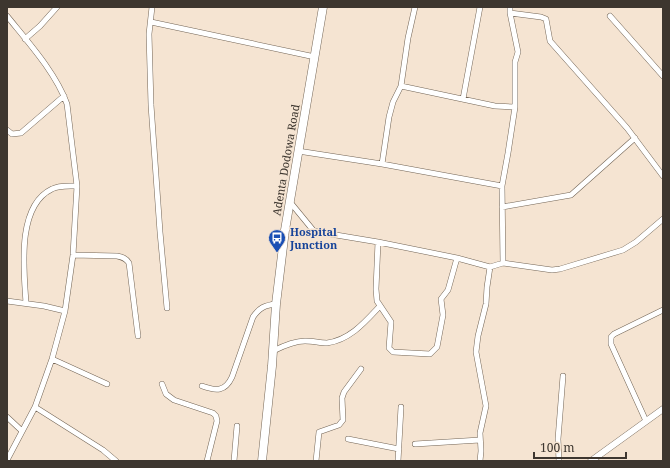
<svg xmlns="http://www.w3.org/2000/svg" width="670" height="468" font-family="'Noto Serif',serif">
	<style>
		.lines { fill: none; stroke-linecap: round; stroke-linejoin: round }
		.minor-casing { stroke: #736556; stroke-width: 6 }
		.tertiary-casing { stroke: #736556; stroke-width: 7 }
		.primary-casing { stroke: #736556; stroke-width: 9 }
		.minor { stroke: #fff; stroke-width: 5 }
		.tertiary { stroke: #fff; stroke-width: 6 }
		.primary { stroke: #fff; stroke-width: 8 }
		.labels { text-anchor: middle; stroke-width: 3; stroke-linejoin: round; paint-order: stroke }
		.street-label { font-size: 11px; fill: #3d362f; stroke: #f5e4d2 }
		.transit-label { font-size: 11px; font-weight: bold; fill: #164399; stroke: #f5e4d2; text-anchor: start }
	</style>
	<rect width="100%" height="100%" fill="#f5e4d2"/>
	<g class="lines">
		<g class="minor-casing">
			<path id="minor" d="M152 7 149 34 151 105 160 232 167 308
				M510 13 541 17 546 19 550 41 627 128 663 176
				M7 16C28 42 56 73 67 104L77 186 73 255 65 311 52 359 35 407 7 460
				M610 16 663 76
				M151 22 315 57
				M25 39 40 26 57 7
				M401 86 495 106 515 107
				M463 99 480 7
				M7 130 12 134 21 133 64 96
				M298 151 382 164 502 186
				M382 164 389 117 393 102 401 86 408 38 415 7
				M290 202 313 230 318 232 378 242 457 258 490 267 503 263 552 270 560 269 623 250 636 242 663 219
				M502 207 571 195 635 138
				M378 242 376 289 377 301 391 322 389 348 393 352 430 354 437 347 443 315 441 299 448 290 457 258
				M73 255 117 256C122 257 126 258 129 263L138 336
				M503 263 502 186 508 153 515 107V62L518 52 510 13V7
				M7 301 44 306 65 311
				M26 303C24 271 16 206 52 189 59 185 69 186 77 186
				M273 351C283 346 294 341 305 341 313 341 320 343 327 343 350 340 365 322 380 306
				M52 359 107 384
				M162 384 166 394 174 400 213 413 216 416 217 421 207 461
				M202 386C216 391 225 392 232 377L253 317C259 308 265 305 276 304
				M35 407 103 450 116 461
				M7 417 22 431
				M646 421 611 344V337L614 334 663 310
				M348 439 399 449
				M415 444 480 440
				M234 461 237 426
				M316 461 319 432 339 425 343 420 342 398 344 392 361 369
				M398 461 401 407
				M480 461 481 451 480 433 486 406 476 352 478 336 486 304 487 287 490 267
				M559 461 558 439 563 376"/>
		</g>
		<g class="tertiary-casing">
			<path id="tertiary" d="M591 461 663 409"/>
		</g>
		<g class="primary-casing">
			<path id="primary" d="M262 461 272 366 276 304 285 230 323 7"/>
		</g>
		<use href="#minor" class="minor"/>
		<use href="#tertiary" class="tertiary"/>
		<use href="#primary" class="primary"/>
	</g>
	<defs>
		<g id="bus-pin" transform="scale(0.9)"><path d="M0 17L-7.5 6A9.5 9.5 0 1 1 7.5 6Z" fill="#1a4fb4" stroke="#f5e4d2"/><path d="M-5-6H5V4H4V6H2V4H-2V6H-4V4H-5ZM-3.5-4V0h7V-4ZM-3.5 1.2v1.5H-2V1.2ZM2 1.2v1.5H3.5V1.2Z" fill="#fff"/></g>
	</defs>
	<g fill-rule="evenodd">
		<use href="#bus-pin" x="277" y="238"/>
	</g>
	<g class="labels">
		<g class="street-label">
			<text transform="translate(286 160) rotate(-80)" y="4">Adenta Dodowa Road</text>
		</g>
		<g class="transit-label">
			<text x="290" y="236">Hospital<tspan x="290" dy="13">Junction</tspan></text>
		</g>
	</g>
	<rect width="670" height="468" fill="none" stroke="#3d362f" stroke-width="16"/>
	<path d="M534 452v6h92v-6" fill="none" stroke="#3d362f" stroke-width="2"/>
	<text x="540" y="452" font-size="12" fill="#3d362f" stroke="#f5e4d2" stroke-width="3" paint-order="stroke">100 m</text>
</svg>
